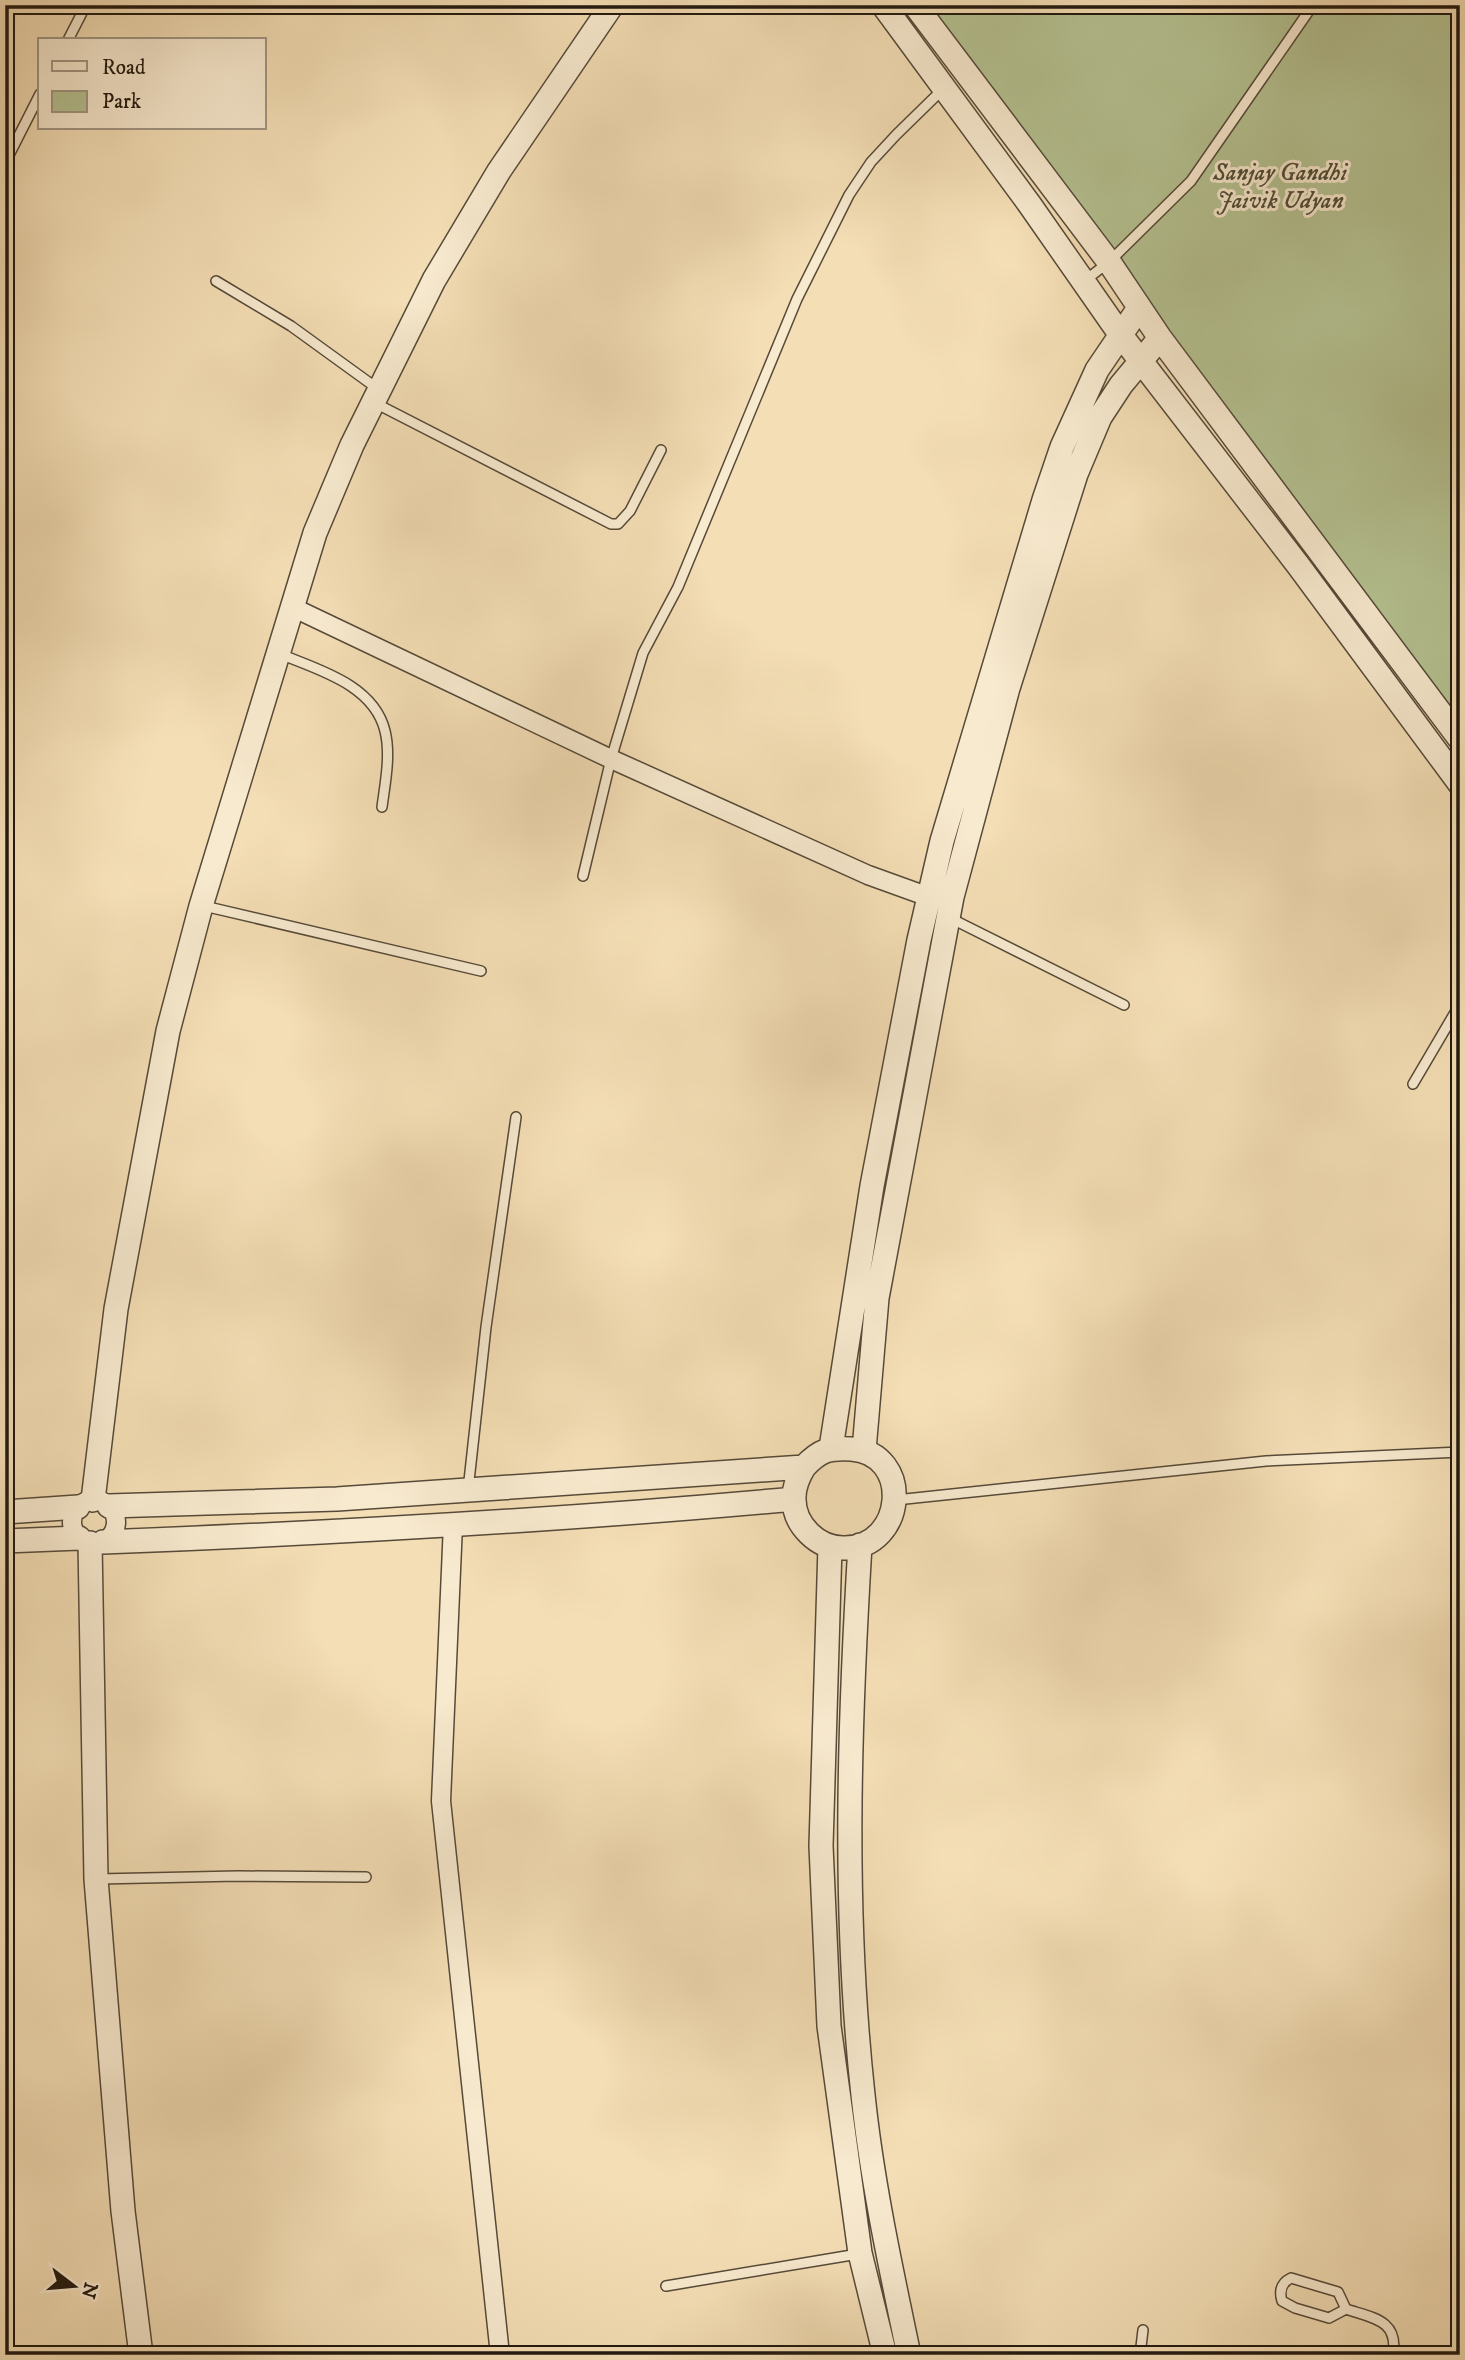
<svg xmlns="http://www.w3.org/2000/svg" width="1465" height="2360" font-family="'IM FELL DW Pica',serif">
	<style>
		.green { fill: #b5c292; stroke: #6c6e51; stroke-width: 2 }
		.lines { fill: none; stroke-linecap: round; stroke-linejoin: round }
		.service-casing { stroke: #564a39; stroke-width: 12 }
		.minor-casing { stroke: #564a39; stroke-width: 21 }
		.tertiary-casing { stroke: #564a39; stroke-width: 26 }
		.service { stroke: #f8eacf; stroke-width: 9 }
		.minor { stroke: #f8eacf; stroke-width: 18 }
		.tertiary { stroke: #f8eacf; stroke-width: 23 }
		.labels { text-anchor: middle; stroke-width: 6; stroke-linejoin: round; paint-order: stroke }
		.park-label { font-size: 24px; font-style: italic; fill: #4e4c37; stroke: #f8eacf }
	</style>
	<rect width="100%" height="100%" fill="#f4deb5"/>
	<filter id="stains"><feTurbulence type="fractalNoise" baseFrequency=".00286" numOctaves="4"/><feColorMatrix values="0 0 0 0 .2 0 0 0 0 .09 0 0 0 0 .02 0 0 0 .5 -.17"/></filter>
	<radialGradient id="worn" r=".72"><stop offset=".6" stop-color="#630" stop-opacity="0"/><stop offset="1" stop-color="#630" stop-opacity=".3"/></radialGradient>
	<path class="green" d="M911 5H1460V723Z"/>
	<g class="lines">
		<g class="service-casing">
			<path id="service" d="M68 40 86 5
				M5 163 40 94
				M216 281 291 326 378 389
				M1083 282 1109 262 1191 181 1313 5
				M375 403 611 524H618L630 511 661 450
				M280 654C319 670 374 685 385 731 391 755 385 784 382 807
				M583 876 611 759 643 653 678 587 797 299 849 195 871 162 896 135 943 89
				M204 906 481 971
				M950 918 1124 1005
				M1413 1084 1460 1004
				M468 1490 486 1327 516 1117
				M896 1500 1266 1461 1460 1452
				M98 1879 238 1876 366 1877
				M666 2286 858 2254
				M1346 2309 1329 2318 1295 2308 1282 2301C1279 2291 1281 2283 1291 2278L1338 2292 1346 2309C1373 2318 1399 2320 1393 2355
				M1140 2355 1143 2330"/>
		</g>
		<g class="minor-casing">
			<path id="minor" d="M292 607 611 759 868 875 929 897
				M72 1522a22 22 0 1 1 44 0a22 22 0 1 1-44 0Z
				M453 1524 441 1801 500 2355"/>
		</g>
		<g class="tertiary-casing">
			<path id="tertiary" d="M883 5 1030 205 1120 334 1298 565 1460 784
				M915 5 1109 262 1160 338 1460 739
				M831 1448 872 1186 919 940 942 841 1044 500 1062 447 1097 370 1139 308
				M864 1450 877 1298 952 897 1008 688 1076 474 1100 417 1121 385 1160 338
				M93 1500 116 1309 168 1031 201 906 315 533 352 445 434 280 499 171 612 5
				M109 1506 337 1499 804 1467C820 1450 828 1448 851 1449 913 1453 906 1547 845 1548 818 1549 793 1525 794 1497 794 1486 798 1477 804 1467
				M5 1512 78 1507
				M5 1541 79 1538
				M103 1542C334 1533 564 1520 794 1499
				M90 1543 96 1879 123 2211 141 2355
				M860 1545C849 1728 843 1912 863 2095 872 2182 891 2269 909 2355
				M830 1546 821 1846 829 2026 860 2253 885 2355"/>
		</g>
		<use href="#service" class="service"/>
		<use href="#minor" class="minor"/>
		<use href="#tertiary" class="tertiary"/>
	</g>
	<g class="labels">
		<g class="park-label">
			<text x="1280" y="180">Sanjay Gandhi<tspan x="1280" dy="28">Jaivik Udyan</tspan></text>
		</g>
	</g>
	<rect width="1465" height="2360" fill="none" stroke="#f4deb5" stroke-width="28"/>
	<rect x="7" y="7" width="1451" height="2346" fill="none" stroke="#221910" stroke-width="3.5"/>
	<rect x="14" y="14" width="1437" height="2332" fill="none" stroke="#221910" stroke-width="2"/>
	<rect x="38" y="38" width="228" height="91" fill="#f8eacf" stroke="#a29683" stroke-width="2"/>
	<rect x="52" y="61" width="35" height="10" fill="#f8eacf" stroke="#a29683" stroke-width="2"/>
	<text x="102" y="74" font-size="21" fill="#221910">Road</text>
	<rect x="52" y="91" width="35" height="21" fill="#b5c292" stroke="#a29683" stroke-width="2"/>
	<text x="102" y="108" font-size="21" fill="#221910">Park</text>
	<g transform="translate(74 2286) rotate(106)" stroke="#f8eacf" stroke-width="5" paint-order="stroke">
	<path d="M0-5L12 26L0 18L-12 26Z" fill="#221910"/>
	<text y="-10" font-size="19" font-weight="bold" text-anchor="middle" fill="#221910">N</text>
	</g>
	<rect width="100%" height="100%" filter="url(#stains)"/>
	<rect width="100%" height="100%" fill="url(#worn)"/>
</svg>
